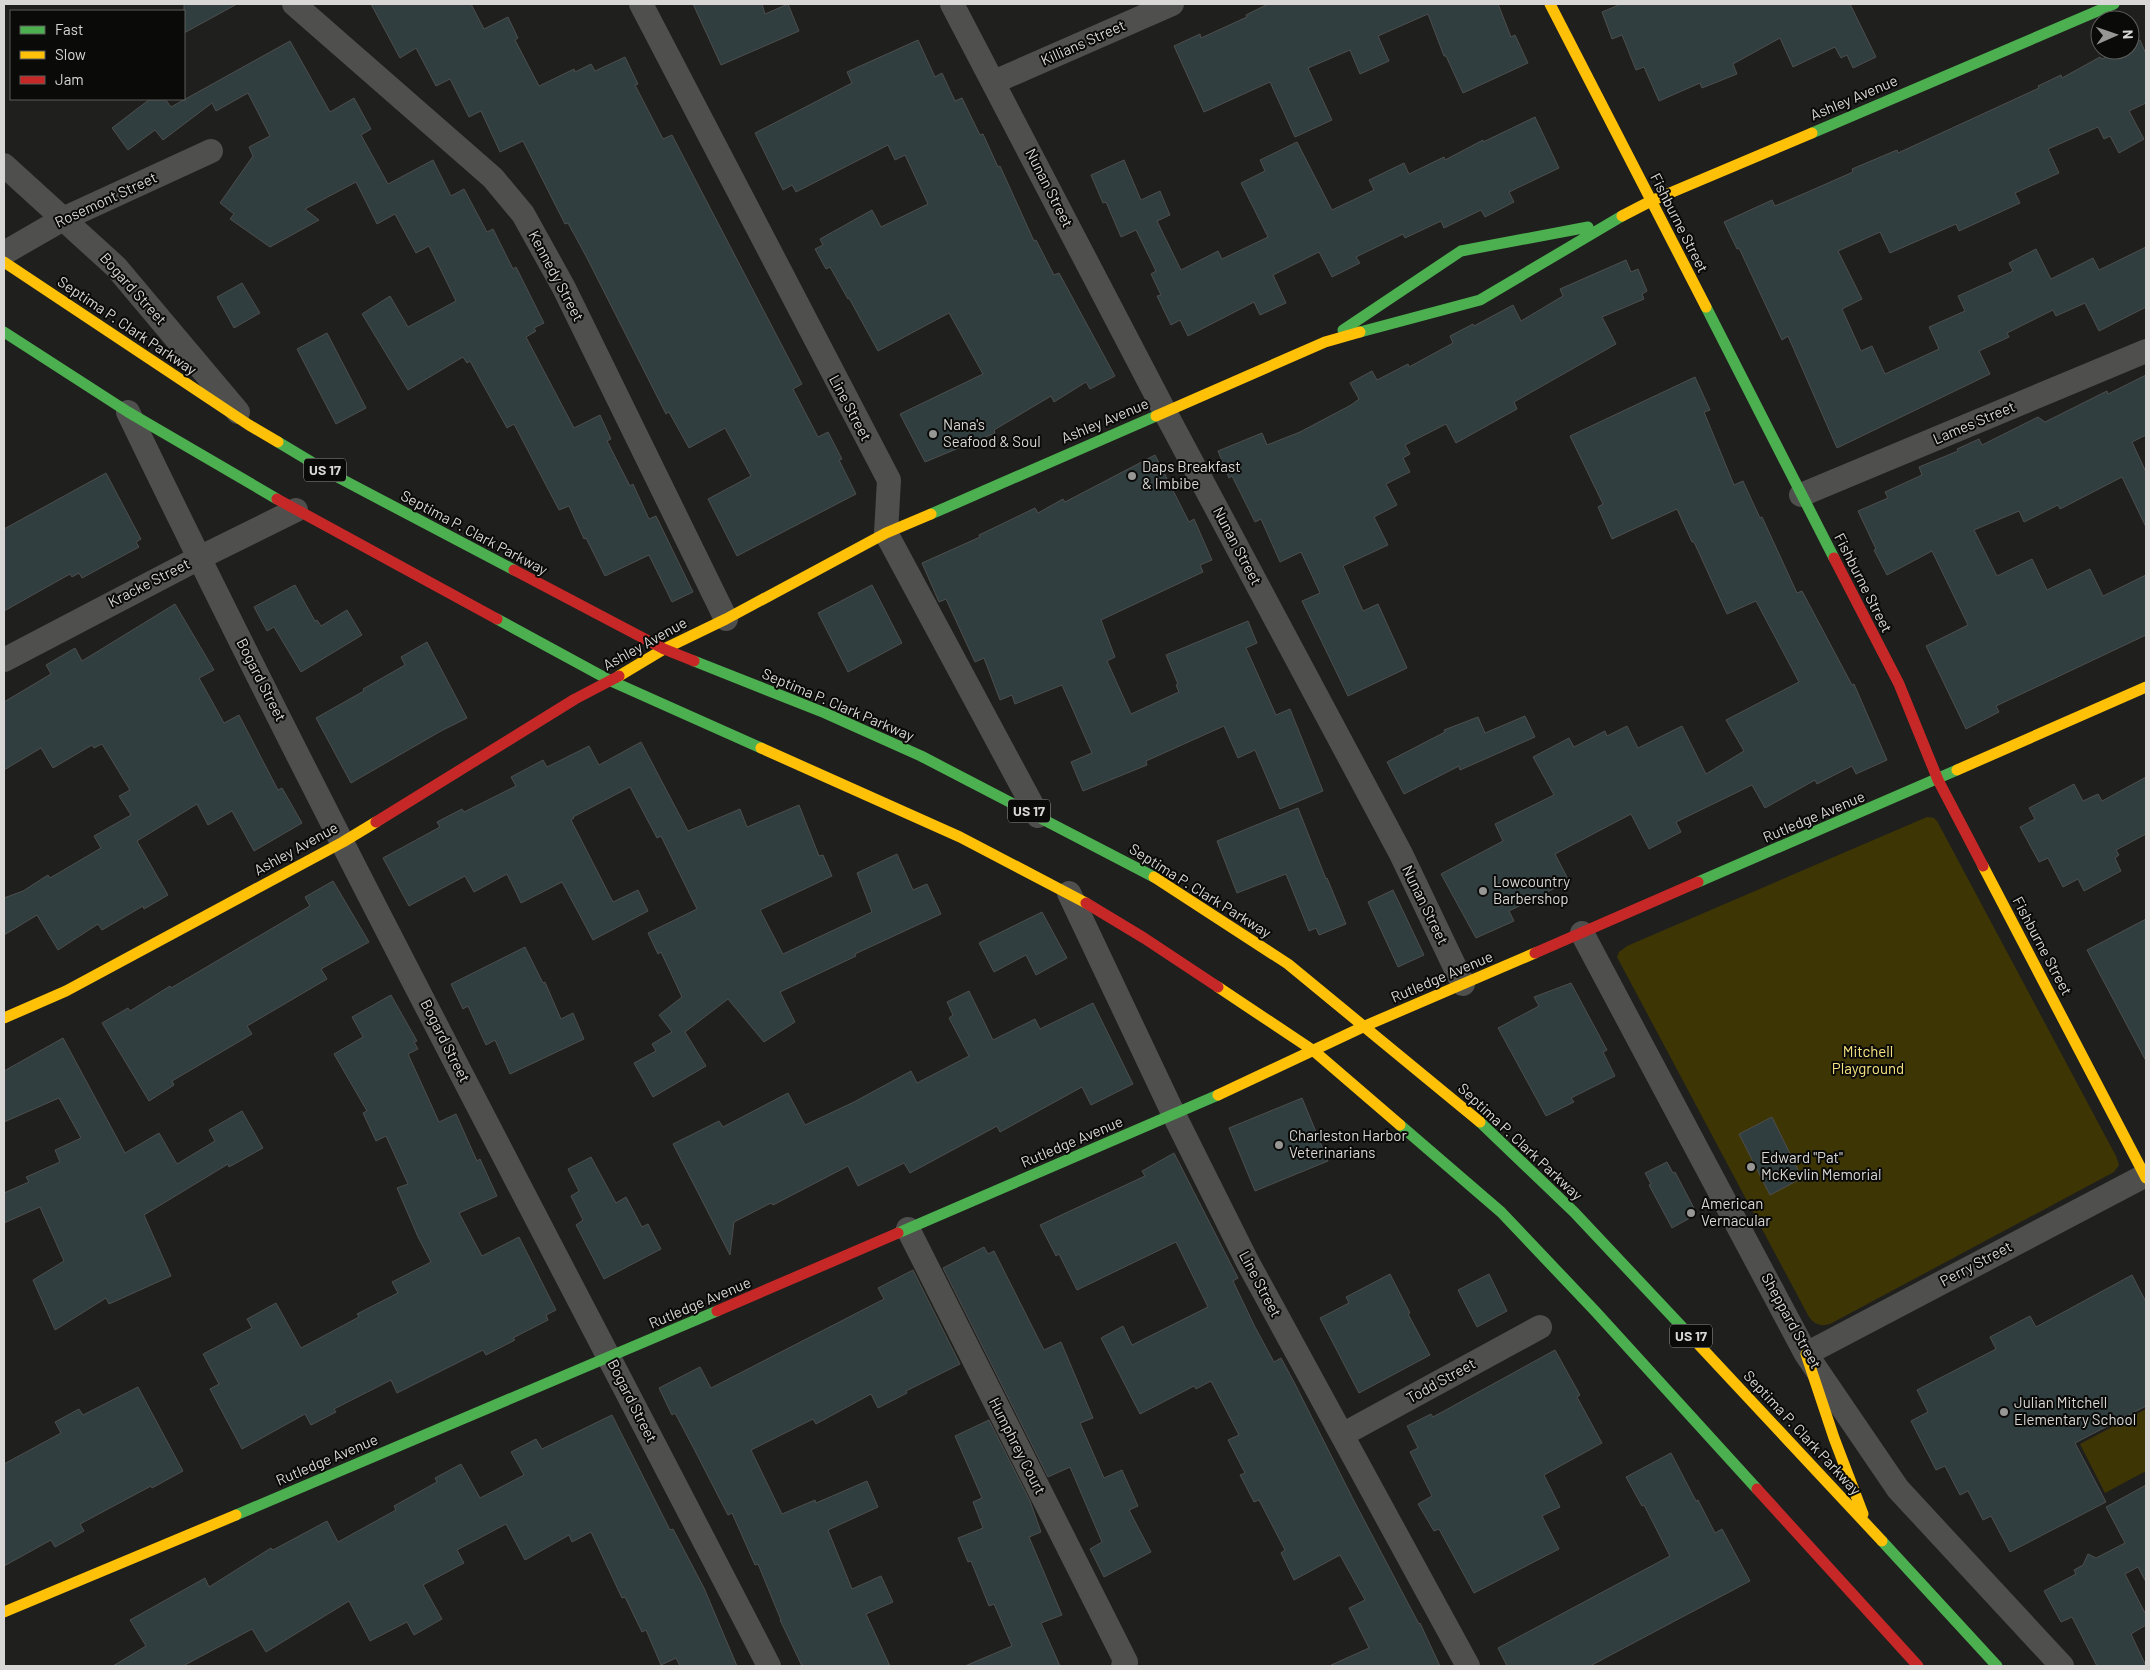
<svg xmlns="http://www.w3.org/2000/svg" width="2150" height="1670" font-family="Barlow,sans-serif">
	<style>
		.green { fill: #3e3505 }
		.building { fill: #313e40; stroke: #4d4e4d }
		.lines { fill: none; stroke-linecap: round; stroke-linejoin: round }
		.street { stroke: #4f4f4e; stroke-width: 24 }
		.fast { stroke: #4caf50; stroke-width: 11 }
		.slow { stroke: #ffc107; stroke-width: 11 }
		.jam { stroke: #c62828; stroke-width: 11 }
		.poi-dot { fill: #979795; stroke: #0a0a08; stroke-width: 2 }
		.labels { text-anchor: middle; stroke-width: 4; stroke-linejoin: round; paint-order: stroke }
		.shield { fill: #0a0a08; stroke: #9a9a98; stroke-width: 1 }
		.shield-label { font-size: 14px; font-weight: bold; fill: #d8d7d5 }
		.street-label { font-size: 15px; fill: #d8d7d5; stroke: #0a0a08 }
		.poi-label { font-size: 15px; fill: #d8d7d5; stroke: #0a0a08; text-anchor: start }
		.park-label { font-size: 15px; fill: #f7e381; stroke: #0a0a08 }
	</style>
	<rect width="100%" height="100%" fill="#1f1f1d"/>
	<path class="green" d="M1927 817 1934 818 1937 821 2116 1156 2119 1165 2114 1172 1830 1324C1821 1327 1814 1324 1809 1317L1617 957 1619 952 1627 946Z
		M2146 1409V1471L2105 1493 2080 1444Z"/>
	<path class="building" d="M184 4H237L184 33Z
		M371 4H471L484 29 508 17 518 38 515 40 539 86 574 69 575 72 591 64 595 71 625 57 638 84 635 85 663 139 672 135 802 384 793 389 818 437 828 432 842 459 839 460 856 494 737 556 708 499 751 476 725 428 689 448 669 412 666 414 587 258 568 223 565 224 523 141 500 152 481 111 469 117 450 79 436 86 416 48 400 58Z
		M693 4H762L765 14 788 4 799 31 721 65Z
		M1268 4H1498L1511 37 1515 35 1528 63 1463 93 1446 56H1444L1428 14 1378 36 1389 61 1360 74 1350 50 1308 68 1332 120 1295 137 1270 82 1204 112 1174 46 1200 34 1201 38 1247 17 1246 15Z
		M1621 4H1850L1876 57 1853 68 1847 55 1841 58 1835 47 1793 67 1780 38 1733 64 1737 74 1702 88 1700 83 1659 101 1644 67 1636 70 1622 35 1612 39 1602 12Z
		M918 40 935 77 942 73 955 101 962 98 980 135 983 134 998 167 1000 166 1034 241 1036 240 1054 275 1059 273 1115 376 1090 389 1086 382 1054 402 1051 396 994 430 995 433 925 462 900 414 983 374 949 313 878 351 849 298 848 299 830 267 826 269 815 249 823 245 820 239 872 210 881 227 928 204 905 155 895 160 888 145 796 192 792 185 783 190 755 133 852 83 847 72Z
		M2140 40 2146 54V103L2129 111 2144 139 2119 153 2110 136 2104 139 2098 127 2048 149 2059 173 2015 193 2020 203 1959 231 1956 224 1890 253 1880 232 1838 251 1862 299 1842 309 1861 351 1872 346 1885 374 1939 349 1929 327 1965 311 1958 296 2013 271 2009 263 2036 249 2051 279 2093 258 2099 270 2146 247V307L2099 331 2085 303 2056 316 2053 310 2007 333 2009 337 1979 351 1990 374 1837 448 1788 336 1782 340 1739 248 1737 249 1724 222 1772 200 1775 206 1810 191 1853 172 1852 169 1897 150 1898 153 2039 88 2038 86 2061 75 2062 78 2100 57 2102 59 2121 50H2130V45Z
		M290 41 330 112 354 98 371 129 361 135 388 184 433 160 451 196 464 189 487 232 493 229 513 269 516 267 544 323 534 328 536 331 526 337 574 428 600 415 611 439 607 441 630 486 633 484 649 519 656 516 693 592 672 602 649 555 605 576 586 538 584 539 569 506 559 510 514 424 507 428 470 361 467 363 463 357 408 390 362 314 390 296 408 327 456 301 429 246 416 253 395 214 377 224 356 182 305 209 319 220 270 247 230 219 234 214 220 203 253 156 249 147 270 136 248 93 216 111 212 103 163 140 155 130 128 150 112 128 150 99H165L171 107Z
		M1535 117 1559 168 1509 192 1514 202 1485 217 1481 210 1444 228 1441 221 1405 238 1403 234 1356 257 1360 263 1332 277 1319 252 1273 275 1286 303 1260 315 1254 302 1188 336 1180 320 1171 325 1157 296 1161 295 1151 274 1156 271 1136 230 1121 237 1106 202 1103 203 1091 175 1124 160 1141 200 1160 191 1170 215 1157 221 1181 270 1218 251 1222 259 1268 237 1241 183 1265 171 1260 160 1297 142 1332 210 1374 190 1369 180 1404 163 1409 174 1444 157 1445 160 1483 140V142Z
		M1626 260 1631 272 1638 269 1647 291 1642 294 1644 299 1602 317 1616 344 1514 402 1517 409 1456 443 1446 424 1405 445 1410 454 1403 458 1410 472 1386 484 1397 505 1374 517 1388 545 1343 566 1363 611 1378 604 1407 668 1348 696 1302 601 1320 593 1301 552 1280 562 1261 519 1255 522 1232 476 1229 478 1218 451 1262 433 1267 445 1300 432 1351 405 1359 399 1350 383 1372 371 1377 380 1408 364 1409 367 1453 343 1450 336 1473 324 1474 326 1513 305 1521 321 1563 296 1560 289Z
		M242 283 260 313 234 328 217 297Z
		M327 333 366 408 336 424 297 349Z
		M2146 375V435L2132 442 2146 472V527L2122 477 2060 509 2058 505 2024 522 2019 511 1974 530 1997 576 2032 559 2047 590 2090 569 2103 596 2146 575V635L1996 706 1999 712 1966 729 1926 646 1968 625 1932 551 1887 575 1874 550 1876 549 1858 511 1888 498 1885 492 1922 475 1919 467 1958 451 1957 449 1979 439 1982 445 2038 417 2045 422 2107 391 2108 394Z
		M1695 377 1710 410 1704 412 1734 485 1743 481 1760 518 1762 517 1797 593 1802 591 1852 685 1854 684 1887 760 1856 774 1852 766 1817 784 1815 780 1765 808 1752 785 1676 822 1681 832 1649 849 1631 814 1555 854 1569 881 1509 911 1514 921 1476 938 1441 874 1503 841 1495 824 1554 795 1533 757 1569 738 1574 747 1605 731 1607 736 1627 726 1638 748 1682 726 1706 774 1744 751 1726 720 1799 682 1756 601 1727 614 1694 542H1692L1677 509 1612 539 1598 507 1603 504 1570 436Z
		M1155 455 1189 522 1194 519 1212 560 1200 565 1203 572 1101 620 1115 657 1107 661 1131 714 1179 692 1176 685 1178 684 1166 655 1248 621 1257 643 1246 648 1276 715 1290 709 1323 791 1280 809 1255 750 1238 758 1224 726 1146 761 1147 765 1083 791 1071 762 1092 753 1062 685 1015 704 1012 695 1000 700 984 658 975 662 946 599 939 602 922 563 980 537 979 535 1035 508 1038 513 1063 499 1065 502Z
		M106 473 141 539 136 542 139 547 82 578 79 573 72 577 70 574 4 611V529Z
		M295 585 315 621 317 620 321 626 347 610 362 635 301 672 274 627 267 631 254 607Z
		M872 585 902 643 848 672 818 613Z
		M175 604 214 670 199 678 224 723 239 715 278 790 282 788 302 823 254 851 232 811 208 825 197 804 137 841 168 895 144 909 143 906 102 930 98 924 58 950 37 915 4 935V898L23 891 48 875 50 878 101 848 94 836 131 815 119 796 130 790 102 744 94 748 92 745 53 768 41 748 4 770V702L51 674 46 665 75 648 82 661Z
		M427 642 467 718 441 731 351 783 316 718 364 691 363 689 405 665 401 657Z
		M1525 716 1535 737 1460 770 1459 766 1404 794 1387 762 1445 732 1444 730 1478 717 1485 733Z
		M641 742 688 831 740 809 747 827 799 805 819 856 823 855 832 876 760 910 783 954 872 912 857 873 897 854 913 890 927 884 941 914 855 954 856 956 780 992 795 1022 764 1042 728 999 685 1032 706 1066 653 1097 634 1063 656 1051 652 1044 672 1032 659 1015 682 997 661 952 658 954 648 933 697 909 661 836 657 838 630 787 573 817 574 818 571 820 613 902 638 890 648 911 593 940 562 882 521 903 507 874 474 892 465 876 409 906 383 858 440 827 437 822 462 809 464 812 516 786 511 777 543 760 547 767 589 746 599 765Z
		M2146 777V834L2116 850 2119 855 2115 858 2121 871 2084 891 2078 879 2063 887 2048 858 2039 862 2020 827 2035 819 2029 808 2074 784 2083 801 2098 794 2102 801Z
		M1298 808 1326 879 1327 878 1346 924 1319 935 1316 928 1309 931 1286 874 1237 893 1217 841Z
		M333 881 369 942 321 969 327 979 247 1026 252 1034 172 1081 174 1085 149 1101 102 1023 128 1008 130 1011 170 986 171 988 310 906 305 897Z
		M1393 890 1424 955 1398 967 1368 902Z
		M1042 912 1067 958 1036 975 1026 955 994 972 979 943Z
		M2146 919V1061L2087 950Z
		M525 947 543 983 545 982 561 1019 573 1013 584 1039 510 1074 495 1040 486 1045 468 1006 463 1009 451 984Z
		M1571 983 1607 1050 1603 1052 1615 1076 1571 1098 1574 1102 1546 1116 1498 1028 1539 1006 1534 997Z
		M969 991 993 1040 1035 1019 1040 1029 1093 1003 1133 1084 1091 1105 1082 1087 1000 1132 997 1126 910 1173 904 1163 858 1186 848 1166 773 1205 771 1203 734 1222 730 1255 673 1144 719 1121 723 1127 788 1093 805 1125 854 1102 911 1071 917 1083 969 1056 949 1018 953 1015 947 1002Z
		M391 995 417 1041 414 1042 418 1049 408 1054 439 1122 456 1114 477 1161 480 1159 497 1196 459 1213 482 1256 519 1237 556 1310 546 1315 548 1320 513 1338 515 1340 486 1355 483 1350 397 1393 391 1380 334 1409 336 1412 311 1425 305 1414 242 1449 210 1389 219 1384 203 1354 252 1328 247 1319 276 1303 301 1348 359 1317 357 1314 398 1293 392 1282 431 1262 418 1237 397 1188 408 1184 386 1136 376 1141 363 1113 367 1111 334 1054 363 1037 352 1017Z
		M63 1038 125 1153 159 1133 177 1164 215 1141 209 1130 242 1111 263 1148 229 1167 228 1164 144 1215 171 1276 109 1304 106 1298 55 1330 33 1280 64 1261 40 1207 4 1223V1193L29 1182 26 1177 60 1162 55 1150 81 1138 59 1098 4 1122V1071Z
		M1302 1098 1328 1161 1255 1191 1229 1128Z
		M1772 1117 1802 1178 1770 1195 1739 1134Z
		M1174 1153 1238 1278 1233 1281 1255 1327 1274 1362 1281 1358 1294 1382 1353 1499 1419 1624 1420 1623 1440 1666H1329L1369 1648 1349 1608 1365 1600 1340 1555 1294 1580 1281 1553 1285 1550 1259 1500 1254 1502 1240 1475 1245 1473 1228 1440 1239 1435 1211 1381 1196 1389 1194 1386 1140 1414 1101 1338 1123 1326 1132 1345 1208 1307 1176 1242 1077 1290 1059 1254 1056 1256 1040 1225 1145 1176 1142 1171Z
		M591 1157 616 1203 626 1197 642 1227 648 1224 661 1249 604 1279 576 1225 583 1220 571 1196 579 1191 568 1169Z
		M1667 1162 1673 1173 1675 1172 1697 1214 1672 1228 1649 1185 1651 1184 1645 1173Z
		M984 1247 988 1254 994 1251 1044 1350 1061 1342 1093 1418 1080 1423 1104 1478 1122 1470 1138 1506 1129 1510 1151 1552 1104 1577 1090 1549 1102 1542 1070 1467 1048 1477 943 1268Z
		M913 1270 960 1364 906 1391 907 1393 878 1408 871 1394 816 1424 813 1419 751 1450 782 1514 815 1500 816 1503 867 1481 878 1507 828 1530 852 1589 881 1576 893 1602 866 1614 890 1666H802L780 1620H781L758 1564 755 1565 732 1513 728 1515 693 1447 675 1413 672 1415 659 1388 700 1367 711 1388 884 1299 878 1288Z
		M1390 1274 1410 1313 1408 1314 1430 1355 1359 1393 1320 1318 1349 1303 1346 1297Z
		M1489 1274 1507 1311 1477 1327 1458 1290Z
		M2132 1275 2146 1302V1406L2075 1443 2106 1502 2010 1552 1991 1516 1983 1520 1968 1491 1960 1495 1945 1466 1936 1470 1911 1421 1928 1412 1917 1390 1996 1349 1990 1337 2030 1316 2036 1327Z
		M1555 1350 1580 1395 1577 1397 1602 1443 1544 1475 1560 1507 1542 1516 1559 1549 1474 1593 1439 1529 1434 1531 1418 1504 1432 1496 1410 1452 1418 1448 1407 1426 1431 1414 1433 1417Z
		M138 1387 183 1471 152 1488 151 1486 80 1524 84 1531 55 1547 51 1540 4 1566V1464L61 1433 55 1422 79 1409 83 1415Z
		M612 1415 670 1530 673 1529 704 1588 737 1666H680L676 1658 661 1665 646 1630 642 1632 625 1597 622 1598 591 1532 572 1542 569 1535 525 1560 506 1524 457 1550 464 1563 423 1585 442 1619 414 1635 407 1622 370 1641 349 1601 266 1652 252 1629 183 1666H113L146 1646 130 1620 205 1578 209 1587 271 1548 273 1550 327 1521 338 1542 396 1510 394 1506 437 1482 435 1478 461 1464 480 1498 524 1475 511 1452 536 1439 542 1449Z
		M989 1420 1030 1501 1041 1532 1029 1537 1062 1615 1041 1623 1060 1666H965L1012 1646 994 1604 989 1606 971 1561 968 1562 958 1538 983 1528 973 1502 982 1498 955 1436Z
		M1671 1453 1696 1501 1698 1500 1715 1533 1722 1529 1750 1581 1590 1666H1507L1498 1648 1670 1556 1644 1505 1642 1506 1626 1477Z
		M2146 1485V1582L2138 1567 2125 1574 2146 1615V1625L2131 1634 2146 1666H2097L2072 1617 2061 1622 2044 1591 2076 1574 2074 1570 2083 1565 2088 1554 2096 1558 2125 1543 2106 1507Z"/>
	<g class="lines">
		<path class="street" d="M294 4 493 178 523 214 564 288 726 619
			M641 4 889 480 886 533 1038 816
			M952 4 1165 412 1401 854 1463 984
			M994 82 1172 4
			M4 165 116 267 238 412
			M4 253 63 219 211 151
			M128 412C332 835 554 1249 769 1666
			M1801 495 2146 351
			M4 660 199 558 296 510
			M1069 893 1174 1115 1247 1261 1468 1666
			M1582 933 1806 1354 1898 1489 2062 1666
			M908 1229 1126 1662 1123 1666
			M1806 1354 2146 1175
			M1342 1435 1540 1327"/>
		<path class="fast" d="M1812 133 2114 4
			M1706 307 1834 558
			M1343 330 1461 251 1588 227
			M4 332 128 412 277 499
			M1360 332 1480 300 1622 216
			M278 442 328 472 514 570
			M931 514 1156 416
			M497 619 611 681 761 748
			M694 661 825 713 921 756 1154 877
			M1698 882 1957 770
			M1480 1122 1574 1212 1685 1330
			M1400 1125 1501 1212 1595 1311 1757 1489
			M898 1233 1218 1095
			M236 1515 717 1311
			M1882 1541 1997 1666"/>
		<path class="slow" d="M1550 4 1706 307
			M1622 216 1651 201 1812 133
			M4 262 249 425 278 442
			M1156 416 1325 342 1360 332
			M619 676 664 649 726 619 886 533 931 514
			M761 748 960 837 1086 903
			M1957 770 2146 687
			M1983 866 2146 1178
			M1154 877 1288 964 1480 1122
			M1218 987 1314 1051 1400 1125
			M4 1018 66 991 343 842 376 822
			M1218 1095 1365 1026 1535 953
			M1685 1330 1882 1541
			M1806 1354 1834 1438 1863 1514
			M4 1612 236 1515"/>
		<path class="jam" d="M277 499 497 619
			M1834 558 1899 684 1938 780 1983 866
			M514 570 664 649 694 661
			M376 822 575 699 619 676
			M1086 903 1144 938 1218 987
			M1535 953 1698 882
			M717 1311 898 1233
			M1757 1489 1918 1666"/>
	</g>
	<g class="poi-dot">
		<circle cx="933" cy="434" r="5"/>
		<circle cx="1132" cy="476" r="5"/>
		<circle cx="1483" cy="891" r="5"/>
		<circle cx="1279" cy="1145" r="5"/>
		<circle cx="1751" cy="1167" r="5"/>
		<circle cx="1691" cy="1213" r="5"/>
		<circle cx="2004" cy="1412" r="5"/>
	</g>
	<g class="labels">
		<g class="shield">
			<rect x="304" y="458.5" width="42" height="23" rx="4"/>
			<rect x="1008" y="799.5" width="42" height="23" rx="4"/>
			<rect x="1670" y="1324.5" width="42" height="23" rx="4"/>
		</g>
		<g class="shield-label">
			<text x="325" y="475">US 17</text>
			<text x="1029" y="816">US 17</text>
			<text x="1691" y="1341">US 17</text>
		</g>
		<g class="street-label">
			<text transform="translate(1083 43) rotate(-24)" y="5">Killians Street</text>
			<text transform="translate(1854 98) rotate(-23)" y="5">Ashley Avenue</text>
			<text transform="translate(1049 188) rotate(63)" y="5">Nunan Street</text>
			<text transform="translate(106 200) rotate(-25)" y="5">Rosemont Street</text>
			<text transform="translate(1679 223) rotate(63)" y="5">Fishburne Street</text>
			<text transform="translate(556 276) rotate(62)" y="5">Kennedy Street</text>
			<text transform="translate(133 289) rotate(48)" y="5">Bogard Street</text>
			<text transform="translate(127 326) rotate(34)" y="5">Septima P. Clark Parkway</text>
			<text transform="translate(850 408) rotate(62)" y="5">Line Street</text>
			<text transform="translate(1105 421) rotate(-23)" y="5">Ashley Avenue</text>
			<text transform="translate(1974 423) rotate(-23)" y="5">Lames Street</text>
			<text transform="translate(474 533) rotate(28)" y="5">Septima P. Clark Parkway</text>
			<text transform="translate(1237 546) rotate(62)" y="5">Nunan Street</text>
			<text transform="translate(149 583) rotate(-27)" y="5">Kracke Street</text>
			<text transform="translate(1863 583) rotate(63)" y="5">Fishburne Street</text>
			<text transform="translate(645 644) rotate(-29)" y="5">Ashley Avenue</text>
			<text transform="translate(261 680) rotate(63)" y="5">Bogard Street</text>
			<text transform="translate(838 705) rotate(23)" y="5">Septima P. Clark Parkway</text>
			<text transform="translate(1814 817) rotate(-23)" y="5">Rutledge Avenue</text>
			<text transform="translate(296 849) rotate(-29)" y="5">Ashley Avenue</text>
			<text transform="translate(1200 891) rotate(32)" y="5">Septima P. Clark Parkway</text>
			<text transform="translate(1425 905) rotate(64)" y="5">Nunan Street</text>
			<text transform="translate(2042 946) rotate(62)" y="5">Fishburne Street</text>
			<text transform="translate(1442 977) rotate(-23)" y="5">Rutledge Avenue</text>
			<text transform="translate(445 1041) rotate(63)" y="5">Bogard Street</text>
			<text transform="translate(1072 1142) rotate(-23)" y="5">Rutledge Avenue</text>
			<text transform="translate(1520 1142) rotate(43)" y="5">Septima P. Clark Parkway</text>
			<text transform="translate(1976 1264) rotate(-28)" y="5">Perry Street</text>
			<text transform="translate(1260 1284) rotate(62)" y="5">Line Street</text>
			<text transform="translate(700 1303) rotate(-23)" y="5">Rutledge Avenue</text>
			<text transform="translate(1791 1321) rotate(61)" y="5">Sheppard Street</text>
			<text transform="translate(1441 1381) rotate(-29)" y="5">Todd Street</text>
			<text transform="translate(632 1401) rotate(63)" y="5">Bogard Street</text>
			<text transform="translate(1802 1433) rotate(47)" y="5">Septima P. Clark Parkway</text>
			<text transform="translate(1017 1446) rotate(63)" y="5">Humphrey Court</text>
			<text transform="translate(327 1460) rotate(-23)" y="5">Rutledge Avenue</text>
		</g>
		<g class="poi-label">
			<text x="943" y="430">Nana's<tspan x="943" dy="17">Seafood &amp; Soul</tspan></text>
			<text x="1142" y="472">Daps Breakfast<tspan x="1142" dy="17">&amp; Imbibe</tspan></text>
			<text x="1493" y="887">Lowcountry<tspan x="1493" dy="17">Barbershop</tspan></text>
			<text x="1289" y="1141">Charleston Harbor<tspan x="1289" dy="17">Veterinarians</tspan></text>
			<text x="1761" y="1163">Edward "Pat"<tspan x="1761" dy="17">McKevlin Memorial</tspan></text>
			<text x="1701" y="1209">American<tspan x="1701" dy="17">Vernacular</tspan></text>
			<text x="2014" y="1408">Julian Mitchell<tspan x="2014" dy="17">Elementary School</tspan></text>
		</g>
		<g class="park-label">
			<text x="1868" y="1057">Mitchell<tspan x="1868" dy="17">Playground</tspan></text>
		</g>
	</g>
	<rect width="2150" height="1670" fill="none" stroke="#d8d7d5" stroke-width="10"/>
	<rect x="10" y="10" width="175" height="90" fill="#0a0a08" stroke="#5c5c5a"/>
	<rect x="20" y="26" width="25" height="8" fill="#4caf50" stroke="#5c5c5a"/>
	<text x="55" y="35" font-size="15" fill="#d8d7d5">Fast</text>
	<rect x="20" y="51" width="25" height="8" fill="#ffc107" stroke="#5c5c5a"/>
	<text x="55" y="60" font-size="15" fill="#d8d7d5">Slow</text>
	<rect x="20" y="76" width="25" height="8" fill="#c62828" stroke="#5c5c5a"/>
	<text x="55" y="85" font-size="15" fill="#d8d7d5">Jam</text>
	<g transform="translate(2115 35) rotate(88)"><circle r="24" fill="#0a0a08" stroke="#5c5c5a"/>
	<path d="M0-4L9 19L0 12L-9 19Z" fill="#979795"/>
	<text y="-8" font-size="14" font-weight="bold" text-anchor="middle" fill="#d8d7d5">N</text>
	</g>
</svg>
